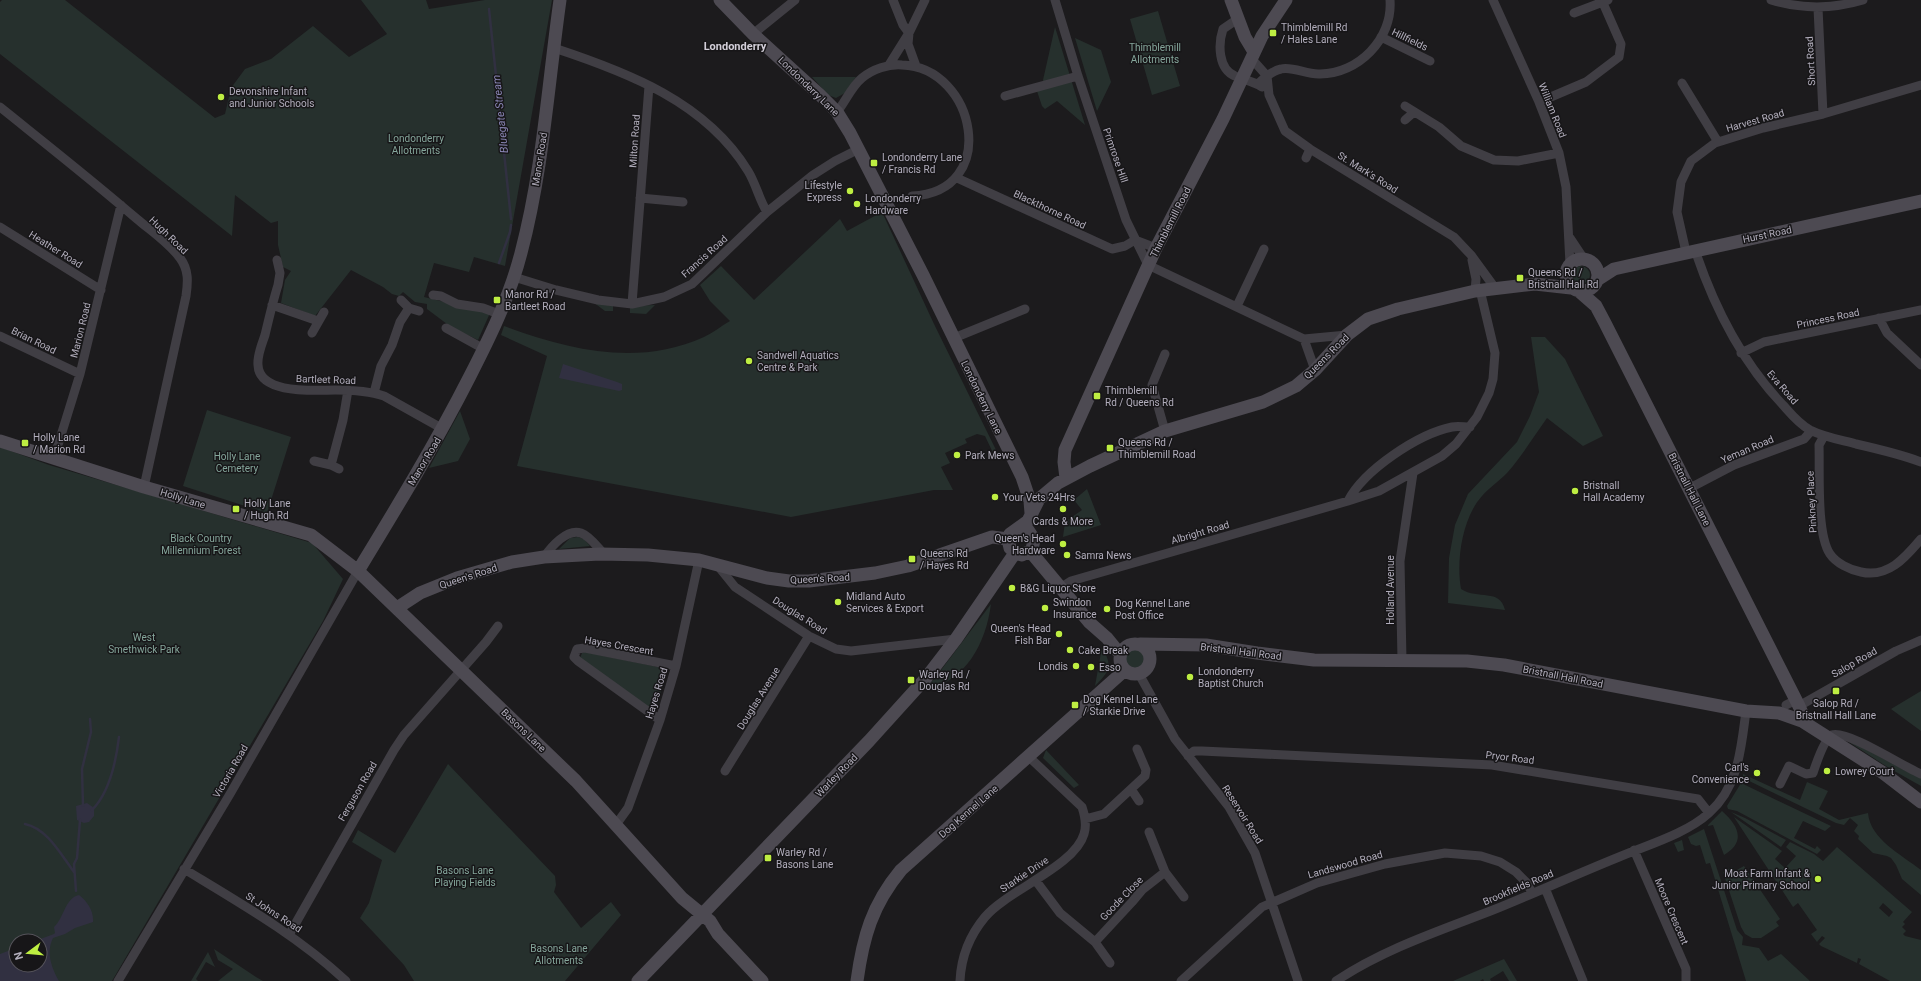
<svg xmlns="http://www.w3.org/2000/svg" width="1921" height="981" font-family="Roboto,sans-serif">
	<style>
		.green { fill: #26302d; fill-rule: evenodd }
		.water { fill: #313041 }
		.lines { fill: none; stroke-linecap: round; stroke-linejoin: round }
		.stream { stroke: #313041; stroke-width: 2.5 }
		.street { stroke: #403e44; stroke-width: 9 }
		.secondary { stroke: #4d4a52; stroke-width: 13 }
		.poi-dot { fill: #beee42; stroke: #171618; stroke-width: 1.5 }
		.labels { text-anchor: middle; stroke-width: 3; stroke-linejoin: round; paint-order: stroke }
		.poi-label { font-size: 10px; fill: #b2aebc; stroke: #171618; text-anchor: start }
		.street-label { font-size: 10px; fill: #b2aebc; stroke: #171618 }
		.park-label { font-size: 10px; fill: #85a69b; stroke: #171618 }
		.neighbourhood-label { font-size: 11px; font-weight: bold; fill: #d2ced8; stroke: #171618 }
		.water-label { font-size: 11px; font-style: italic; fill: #8a86b5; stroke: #171618 }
	</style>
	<rect width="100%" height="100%" fill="#1c1b1d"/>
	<path class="green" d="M2 0H65L215 118 225 114 231 88 245 69 271 59 313 26 349 57 387 34 361 0H426L429 9 485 0H552L505 266 474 257 469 272 434 263 424 297 490 313 478 340 451 327 427 309V304L415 302 403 292 399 296 392 294 383 287 351 270 315 316 281 303 285 280 291 271 283 267 278 245V221L271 223 235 195 232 236 0 54V2Z
		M1158 11 1180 86 1152 95 1130 19Z
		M1055 27 1085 125 1057 101 1045 109 1042 106 1037 91 1045 88 1043 80Z
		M1075 38 1101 50 1111 82 1097 111Z
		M812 77H856L845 93 836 98 828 95Z
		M882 212 934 324 997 452 995 457 985 436 977 434 965 439 967 443 945 453 950 463 941 467 953 490H934L791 517 517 466 547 356 501 335 504 326C569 350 638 367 704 337 713 333 721 326 730 321L710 301 700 285 721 266 754 300 840 219 847 231Z
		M1572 275a9 9 0 1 1 18 0a9 9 0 1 1-18 0Z
		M593 302 613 306V311H605Z
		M655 305 646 314 630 313V306Z
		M1531 337H1545L1565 359 1603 436 1583 446 1547 418C1534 436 1522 456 1507 473 1499 481 1490 487 1482 496 1462 518 1456 561 1461 589 1478 600 1500 588 1505 610L1448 603 1449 558 1455 525 1468 494 1517 442 1530 416 1539 392Z
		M207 410 291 437 267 513 183 486Z
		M460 411 470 439 458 461 429 468Z
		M0 447 49 465 312 543 343 579 323 621 112 981H0ZM16 941H40V965H16Z
		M1087 489 1101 525 1063 537 1065 522 1082 510 1074 500Z
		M578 537 584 539 590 546 559 549 570 538Z
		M991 604C986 643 966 682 924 690L935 678Z
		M1102 647C1113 667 1110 670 1095 686Z
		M1124 659a10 10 0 1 1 20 0a10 10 0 1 1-20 0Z
		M585 652 668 669 655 712 580 658 582 653Z
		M1921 691V731L1891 709Z
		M1849 740 1906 771 1921 778V786L1889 768 1849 742Z
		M1046 750 1079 785 1074 788 1043 758Z
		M448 764 555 876 556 885 554 892 581 928 611 902 621 915 565 981H414L404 965 360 918 369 903 382 860 352 842 358 830 395 853Z
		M1743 774 1800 800 1807 782 1828 791 1819 809 1839 820 1868 813C1870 839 1902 855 1921 870V895L1902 879 1896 865 1891 858 1887 856 1873 853 1858 839 1859 836 1854 831 1858 825 1850 818 1844 825 1836 823 1743 778Z
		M1741 783 1831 826 1825 831 1803 821 1794 838 1815 849 1817 846 1821 850 1817 854 1737 811 1728 809 1727 806Z
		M1722 811C1739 826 1746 842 1724 855L1713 825 1708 826V825Z
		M1731 812 1745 818 1786 840 1781 847Z
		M1734 817 1782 851 1775 859 1785 868 1796 856 1786 847 1790 842 1814 854 1823 861 1837 847 1912 912 1903 922 1905 924 1902 927 1906 931 1903 934 1905 936 1921 940V981H1890L1859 964 1861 959 1858 958 1857 963 1821 946 1819 944 1825 938 1822 936 1817 942 1811 934 1817 930 1798 903 1793 907ZM1883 903 1893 912 1889 917 1879 908Z
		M1704 829 1737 930 1743 937 1742 945 1759 948 1768 961 1781 954 1810 981H1746L1710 863 1706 864 1700 845 1696 846 1691 844 1688 837Z
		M1682 840 1684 850 1678 852 1674 843Z
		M1744 866 1780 919 1776 922 1779 926 1761 938H1752L1745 934 1741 927 1723 872 1732 867 1735 871Z
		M214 949 256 977 263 981H218L233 969 218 960Z
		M208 952 215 967 206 962 196 979 198 981H191Z
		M1504 959 1517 981H1509L1503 971 1490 979 1491 981H1484L1483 979 1480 981H1453Z"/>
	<path class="water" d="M563 364 617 382 622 384V390L619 391 559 378Z
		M87 803 94 808V816L89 822 84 823 77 820 76 806Z
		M79 895C87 901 94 911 93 922L75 928 65 934 53 938C46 952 51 967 59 981H0V954L16 948V965H40V941H35L54 934 55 933 54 927C64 918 65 898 79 895Z"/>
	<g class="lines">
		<path class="stream" d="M489 9 511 219
			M499 263 510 232 511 225
			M83 806 82 769 91 732 90 719
			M92 810C110 792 116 762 119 737
			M25 824C48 829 61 855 74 872
			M76 891 74 864 77 858 80 820"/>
		<path class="street" d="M893 0 903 25 909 33
			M1055 0 1078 76 1126 220 1148 265 1304 339 1347 335
			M1493 0 1539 102 1559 153 1566 187 1570 264
			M1771 0C1801 9 1833 9 1863 0
			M1818 8 1823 114
			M1574 13 1608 0
			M1239 18 1223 29C1218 44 1218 69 1235 76 1244 80 1253 81 1262 87
			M909 33 908 44 916 66
			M753 34 795 0
			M1381 37 1430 61
			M554 48C627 72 706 102 748 171 756 184 759 199 767 212
			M1251 58 1267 76 1269 95 1285 131 1310 149 1454 237 1471 255 1495 288
			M889 65 909 33 925 0
			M1682 83 1718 142
			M1258 84C1264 78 1272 71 1281 69 1293 66 1307 75 1320 74 1358 74 1393 39 1390 0
			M1005 96 1078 76
			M1539 102 1586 82 1619 57 1621 44 1603 3
			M1405 106 1439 127 1461 146 1494 160 1518 161 1559 153
			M0 107C46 144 93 181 137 219 151 231 169 243 180 258 189 270 188 282 186 296L144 487
			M837 112C846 101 851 87 862 78 873 69 888 64 902 65 976 67 1001 192 912 196
			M1405 120 1414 112
			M1306 158 1310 149
			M957 178 1112 249 1125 246 1135 240 1156 248
			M640 198 683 202
			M0 227 101 290
			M1570 238 1584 259
			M1695 250C1714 307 1742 362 1783 405 1791 414 1799 424 1810 430 1824 437 1841 440 1856 444 1878 449 1900 454 1921 462
			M1686 252 1677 212 1681 182 1691 161 1715 143 1763 128 1823 114 1921 85
			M277 260 280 273 278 285C273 301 269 318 265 335 262 344 257 355 258 365 259 395 315 390 335 390 351 390 369 391 384 396L443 429
			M1472 260 1476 279 1475 291
			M514 277 556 290 598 300 632 304 664 297 692 284 767 212 813 175 835 161 859 149
			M433 295 441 296 457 304 483 308 499 314
			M401 300 409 308 419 311
			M632 304 649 86
			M272 305 318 321
			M1237 306 1264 249
			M1879 318 1887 333 1921 365
			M446 328 484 349
			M312 333 324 312
			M0 336 80 374
			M954 338 1025 309
			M1304 339 1315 370
			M1741 353 1764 342 1921 310
			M1165 354 1152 385 1165 431
			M374 393 381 366 392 345 400 322 409 308
			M1824 436 1819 445C1820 471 1816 533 1830 554 1836 563 1850 570 1861 572 1888 578 1905 558 1921 539
			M54 458 80 374 121 205
			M314 461 331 465 339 469
			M331 465 343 420 348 390
			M1690 488 1734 465 1804 439 1811 431
			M1348 501C1364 470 1418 434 1452 427 1457 426 1464 427 1470 427
			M544 557C551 547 567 528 581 533 590 536 598 548 604 554
			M718 566 735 587 809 636 836 649 851 651 956 639
			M1060 588 1071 581 1348 501 1379 491 1442 456 1456 444 1477 417 1489 393 1493 379 1495 353 1480 290
			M1402 660 1400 561 1413 473
			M1139 674 1175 739 1229 807 1255 853 1298 981
			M1786 705 1792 702 1797 703
			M1799 706 1896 651 1921 640
			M660 720 578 661 574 657 577 649 585 648 676 666
			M1188 756 1194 751H1202L1492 765 1698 799 1709 813
			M725 771 809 636
			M1780 784 1789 766 1806 774 1813 773C1816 764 1824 739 1832 735 1846 729 1904 767 1921 774
			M1131 789 1139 801
			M1085 819 1104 814 1145 776 1146 770 1137 749
			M615 826 628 808 660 720 676 666 699 560
			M1149 832 1165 872 1184 897
			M1634 850 1686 969V981
			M184 869C240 903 298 936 346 981
			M1036 881 1060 913 1095 942 1110 963
			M1545 888 1583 981
			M289 935 394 750 404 735 486 642 498 626
			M1095 942 1132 902 1142 890 1165 872
			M118 981 230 794 358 571
			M960 981C961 958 970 935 985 917 1008 890 1075 866 1084 834 1087 825 1085 816 1082 807L1029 757
			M1181 981 1262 907 1317 883 1385 864 1445 853 1481 856 1500 862 1516 872 1527 883 1532 893
			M1336 981C1384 949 1439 931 1493 910 1535 893 1577 874 1619 857 1647 845 1686 834 1709 813 1739 786 1741 748 1746 711"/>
		<path class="secondary" d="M720 0 753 34 820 95 837 112 850 133 923 275 1022 477 1030 501 1031 513
			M1231 0 1245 37 1254 52
			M1566 275a16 16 0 1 1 32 0a16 16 0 1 1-32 0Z
			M1597 280 1614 269 1921 201
			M1580 292 1596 306 1605 323 1799 706 1802 713V721
			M0 441 144 487 311 535 358 571 576 781 682 898 710 921 718 934 762 981
			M1066 478 1064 462 1065 450 1156 248 1223 119 1262 36 1286 0
			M1018 529 1028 530 1034 539 1032 550 1022 555 1015 553 1010 548 1008 539 1010 534 1028 521 1039 499 1058 483 1090 466 1165 431 1263 402 1296 386 1315 370 1347 335 1368 319 1398 309 1475 291 1535 284 1571 288
			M1030 551 1090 623 1107 638 1120 654
			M358 571C397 507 436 443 470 376 490 337 510 296 521 253 543 170 548 85 560 0
			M397 608 420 593 457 578 512 562 544 557 600 554 648 555 699 560 767 578 789 581H809L875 573 908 566 992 537 1008 539
			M1120 659a15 15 0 1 1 30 0a15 15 0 1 1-30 0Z
			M1140 644 1206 645 1257 653 1314 660 1467 661 1504 665 1746 711 1779 713 1802 721 1882 772 1921 802
			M638 981 869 741 926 678 956 639 1015 553
			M857 981C863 937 872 905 901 870L1125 670"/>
	</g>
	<g class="poi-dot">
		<rect x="1269" y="29" width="8" height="8" rx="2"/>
		<circle cx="221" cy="97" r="4"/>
		<rect x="870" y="159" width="8" height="8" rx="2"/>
		<circle cx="850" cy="191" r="4"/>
		<circle cx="857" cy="204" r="4"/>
		<rect x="1516" y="274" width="8" height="8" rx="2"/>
		<rect x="493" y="296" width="8" height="8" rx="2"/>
		<circle cx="749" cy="361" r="4"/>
		<rect x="1093" y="392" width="8" height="8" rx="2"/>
		<rect x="21" y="439" width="8" height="8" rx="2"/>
		<rect x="1106" y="444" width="8" height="8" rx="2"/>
		<circle cx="957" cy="455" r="4"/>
		<circle cx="1575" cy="491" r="4"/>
		<circle cx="995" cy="497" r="4"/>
		<rect x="232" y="505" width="8" height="8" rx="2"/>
		<circle cx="1063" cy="509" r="4"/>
		<circle cx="1063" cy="544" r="4"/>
		<circle cx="1067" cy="555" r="4"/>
		<rect x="908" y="555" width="8" height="8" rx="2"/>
		<circle cx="1012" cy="588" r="4"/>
		<circle cx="838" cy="602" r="4"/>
		<circle cx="1045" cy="608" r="4"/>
		<circle cx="1107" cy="609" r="4"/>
		<circle cx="1059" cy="634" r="4"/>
		<circle cx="1070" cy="650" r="4"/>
		<circle cx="1076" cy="666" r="4"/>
		<circle cx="1091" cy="667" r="4"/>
		<circle cx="1190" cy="677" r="4"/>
		<rect x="907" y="676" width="8" height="8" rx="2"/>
		<rect x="1832" y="687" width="8" height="8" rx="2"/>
		<rect x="1071" y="701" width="8" height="8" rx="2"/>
		<circle cx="1827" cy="771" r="4"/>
		<circle cx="1757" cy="773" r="4"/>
		<rect x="764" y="854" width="8" height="8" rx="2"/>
		<circle cx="1818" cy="879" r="4"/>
	</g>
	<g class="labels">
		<g class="poi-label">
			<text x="1281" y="31">Thimblemill Rd<tspan x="1281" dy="12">/ Hales Lane</tspan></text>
			<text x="229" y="95">Devonshire Infant<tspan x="229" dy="12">and Junior Schools</tspan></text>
			<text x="882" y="161">Londonderry Lane<tspan x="882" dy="12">/ Francis Rd</tspan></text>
			<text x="842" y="189" text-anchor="end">Lifestyle<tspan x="842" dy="12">Express</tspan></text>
			<text x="865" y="202">Londonderry<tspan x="865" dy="12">Hardware</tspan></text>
			<text x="1528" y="276">Queens Rd /<tspan x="1528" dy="12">Bristnall Hall Rd</tspan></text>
			<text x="505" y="298">Manor Rd /<tspan x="505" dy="12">Bartleet Road</tspan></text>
			<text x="757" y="359">Sandwell Aquatics<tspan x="757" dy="12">Centre &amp; Park</tspan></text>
			<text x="1105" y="394">Thimblemill<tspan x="1105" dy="12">Rd / Queens Rd</tspan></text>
			<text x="33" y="441">Holly Lane<tspan x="33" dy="12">/ Marion Rd</tspan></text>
			<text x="1118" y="446">Queens Rd /<tspan x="1118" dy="12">Thimblemill Road</tspan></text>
			<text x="965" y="459">Park Mews</text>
			<text x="1583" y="489">Bristnall<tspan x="1583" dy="12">Hall Academy</tspan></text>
			<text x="1003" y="501">Your Vets 24Hrs</text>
			<text x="244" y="507">Holly Lane<tspan x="244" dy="12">/ Hugh Rd</tspan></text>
			<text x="1063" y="525" text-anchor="middle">Cards &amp; More</text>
			<text x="1055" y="542" text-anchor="end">Queen's Head<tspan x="1055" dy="12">Hardware</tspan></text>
			<text x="920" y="557">Queens Rd<tspan x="920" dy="12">/ Hayes Rd</tspan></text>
			<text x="1075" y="559">Samra News</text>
			<text x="1020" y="592">B&amp;G Liquor Store</text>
			<text x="846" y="600">Midland Auto<tspan x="846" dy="12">Services &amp; Export</tspan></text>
			<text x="1053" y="606">Swindon<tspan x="1053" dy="12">Insurance</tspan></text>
			<text x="1115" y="607">Dog Kennel Lane<tspan x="1115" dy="12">Post Office</tspan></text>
			<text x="1051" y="632" text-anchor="end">Queen's Head<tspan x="1051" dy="12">Fish Bar</tspan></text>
			<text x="1078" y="654">Cake Break</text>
			<text x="1068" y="670" text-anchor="end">Londis</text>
			<text x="1099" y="671">Esso</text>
			<text x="1198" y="675">Londonderry<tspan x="1198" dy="12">Baptist Church</tspan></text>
			<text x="919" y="678">Warley Rd /<tspan x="919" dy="12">Douglas Rd</tspan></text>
			<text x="1083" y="703">Dog Kennel Lane<tspan x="1083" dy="12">/ Starkie Drive</tspan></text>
			<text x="1836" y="707" text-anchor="middle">Salop Rd /<tspan x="1836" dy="12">Bristnall Hall Lane</tspan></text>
			<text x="1749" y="771" text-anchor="end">Carl's<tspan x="1749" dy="12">Convenience</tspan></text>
			<text x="1835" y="775">Lowrey Court</text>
			<text x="776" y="856">Warley Rd /<tspan x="776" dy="12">Basons Lane</tspan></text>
			<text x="1810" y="877" text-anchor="end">Moat Farm Infant &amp;<tspan x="1810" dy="12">Junior Primary School</tspan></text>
		</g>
		<g class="street-label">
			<text transform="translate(1410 39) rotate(26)" y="4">Hillfields</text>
			<text transform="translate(1810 61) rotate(-93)" y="4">Short Road</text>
			<text transform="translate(809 86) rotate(44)" y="4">Londonderry Lane</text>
			<text transform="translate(1553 110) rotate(68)" y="4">William Road</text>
			<text transform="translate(1755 120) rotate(-16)" y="4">Harvest Road</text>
			<text transform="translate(634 141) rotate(-86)" y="4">Milton Road</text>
			<text transform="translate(1116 155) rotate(71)" y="4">Primrose Hill</text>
			<text transform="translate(539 159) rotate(-81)" y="4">Manor Road</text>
			<text transform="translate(1368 172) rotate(32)" y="4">St. Mark's Road</text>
			<text transform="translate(1050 209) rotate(25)" y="4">Blackthorne Road</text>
			<text transform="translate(1170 222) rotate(-63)" y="4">Thimblemill Road</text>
			<text transform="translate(1767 234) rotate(-12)" y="4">Hurst Road</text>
			<text transform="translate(169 235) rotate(44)" y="4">Hugh Road</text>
			<text transform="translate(56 249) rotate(32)" y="4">Heather Road</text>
			<text transform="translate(704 256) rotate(-42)" y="4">Francis Road</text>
			<text transform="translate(1828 318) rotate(-12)" y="4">Princess Road</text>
			<text transform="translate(80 330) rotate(-76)" y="4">Marion Road</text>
			<text transform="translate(34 340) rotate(26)" y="4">Brian Road</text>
			<text transform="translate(1326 356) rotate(-45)" y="4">Queens Road</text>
			<text transform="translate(326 379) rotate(2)" y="4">Bartleet Road</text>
			<text transform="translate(1783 387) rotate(49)" y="4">Eva Road</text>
			<text transform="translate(982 397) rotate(64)" y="4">Londonderry Lane</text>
			<text transform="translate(1747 449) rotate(-23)" y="4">Yeman Road</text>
			<text transform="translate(424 461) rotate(-59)" y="4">Manor Road</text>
			<text transform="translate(1690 489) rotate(63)" y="4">Bristnall Hall Lane</text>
			<text transform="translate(183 498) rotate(17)" y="4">Holly Lane</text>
			<text transform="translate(1811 502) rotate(-93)" y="4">Pinkney Place</text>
			<text transform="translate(1200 532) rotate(-16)" y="4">Albright Road</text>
			<text transform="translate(468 576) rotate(-18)" y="4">Queen's Road</text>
			<text transform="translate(820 578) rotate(-3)" y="4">Queen's Road</text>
			<text transform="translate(1390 590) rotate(-90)" y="4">Holland Avenue</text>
			<text transform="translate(800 615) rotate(32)" y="4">Douglas Road</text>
			<text transform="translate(619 645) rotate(10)" y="4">Hayes Crescent</text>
			<text transform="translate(1241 651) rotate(7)" y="4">Bristnall Hall Road</text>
			<text transform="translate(1854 662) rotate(-30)" y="4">Salop Road</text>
			<text transform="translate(1563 676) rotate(11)" y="4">Bristnall Hall Road</text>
			<text transform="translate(656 693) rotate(-73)" y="4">Hayes Road</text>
			<text transform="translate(758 698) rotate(-58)" y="4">Douglas Avenue</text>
			<text transform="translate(524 730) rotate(44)" y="4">Basons Lane</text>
			<text transform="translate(1510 757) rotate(7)" y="4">Pryor Road</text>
			<text transform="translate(230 771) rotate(-60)" y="4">Victoria Road</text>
			<text transform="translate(836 775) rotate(-46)" y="4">Warley Road</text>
			<text transform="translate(357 791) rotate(-60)" y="4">Ferguson Road</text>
			<text transform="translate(968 811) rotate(-41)" y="4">Dog Kennel Lane</text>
			<text transform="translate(1243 814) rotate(58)" y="4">Reservoir Road</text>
			<text transform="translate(1345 864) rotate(-16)" y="4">Landswood Road</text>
			<text transform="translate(1024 874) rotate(-34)" y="4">Starkie Drive</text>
			<text transform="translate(1518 887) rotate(-23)" y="4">Brookfields Road</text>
			<text transform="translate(1121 898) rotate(-46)" y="4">Goode Close</text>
			<text transform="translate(1672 911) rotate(67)" y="4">Moore Crescent</text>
			<text transform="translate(274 912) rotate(33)" y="4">St Johns Road</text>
		</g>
		<g class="park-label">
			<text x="1155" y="51">Thimblemill<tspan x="1155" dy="12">Allotments</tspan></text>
			<text x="416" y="142">Londonderry<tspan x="416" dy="12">Allotments</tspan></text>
			<text x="237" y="460">Holly Lane<tspan x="237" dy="12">Cemetery</tspan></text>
			<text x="201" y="542">Black Country<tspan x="201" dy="12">Millennium Forest</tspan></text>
			<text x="144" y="641">West<tspan x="144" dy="12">Smethwick Park</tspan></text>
			<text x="465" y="874">Basons Lane<tspan x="465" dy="12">Playing Fields</tspan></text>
			<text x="559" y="952">Basons Lane<tspan x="559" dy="12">Allotments</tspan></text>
		</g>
		<g class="neighbourhood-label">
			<text x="735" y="50">Londonderry</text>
		</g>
		<g class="water-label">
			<text transform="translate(500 114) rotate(-96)" y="4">Bluegate Stream</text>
		</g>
	</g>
	<g transform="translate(28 953) rotate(254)"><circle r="19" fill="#171618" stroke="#55535a"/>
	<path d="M0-3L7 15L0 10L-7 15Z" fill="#beee42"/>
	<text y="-6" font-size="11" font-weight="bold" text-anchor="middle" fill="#b2aebc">N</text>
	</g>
</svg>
